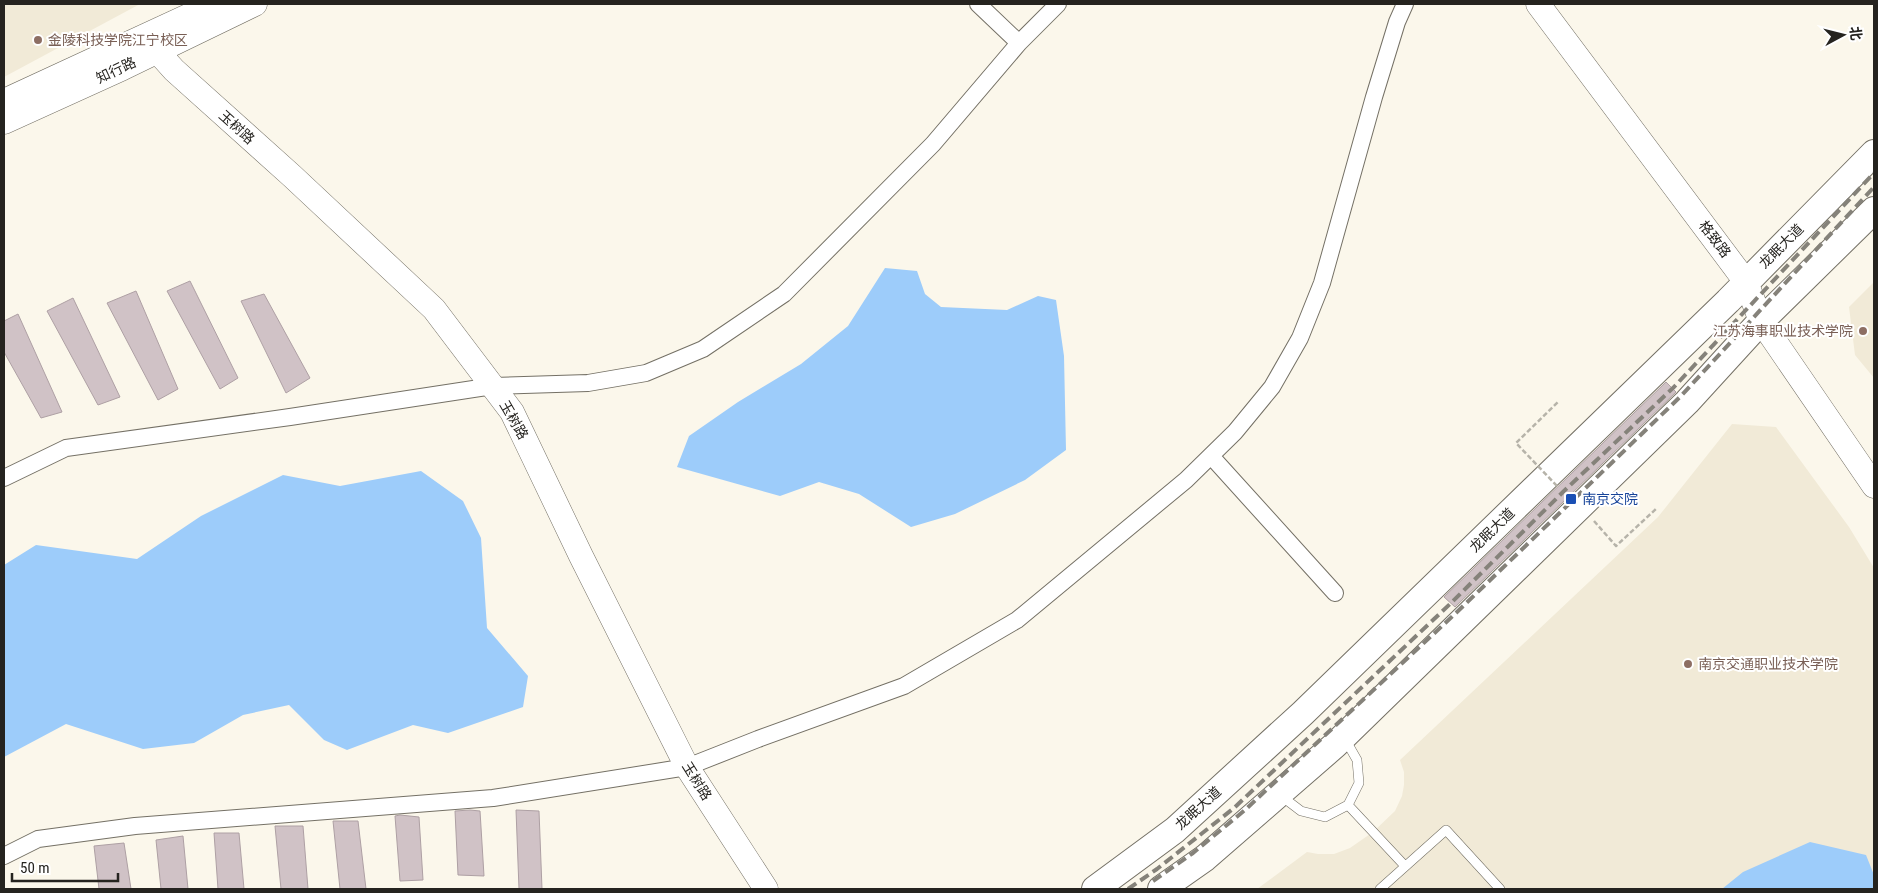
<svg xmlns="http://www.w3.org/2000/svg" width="1878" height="893" font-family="'Roboto Condensed','Noto Sans SC',sans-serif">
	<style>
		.built { fill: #f1ead7 }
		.water { fill: #9dccfa }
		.building { fill: #d0c2c6; stroke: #aea0a4 }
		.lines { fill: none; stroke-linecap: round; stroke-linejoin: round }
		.lane-casing { stroke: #747065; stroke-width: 10 }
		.street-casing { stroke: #747065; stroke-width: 18 }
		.secondary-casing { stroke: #747065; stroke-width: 25 }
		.primary-casing { stroke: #747065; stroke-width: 28 }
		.path { stroke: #b6b3a9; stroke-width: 2.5; stroke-dasharray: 5 2.5; stroke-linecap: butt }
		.lane { stroke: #fff; stroke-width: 9 }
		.street { stroke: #fff; stroke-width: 16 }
		.secondary { stroke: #fff; stroke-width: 24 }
		.primary { stroke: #fff; stroke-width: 26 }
		.rail { stroke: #85827a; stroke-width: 4; stroke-dasharray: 10 5; stroke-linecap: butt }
		.path-bridge { stroke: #b6b3a9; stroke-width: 2.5; stroke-dasharray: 5 2.5; stroke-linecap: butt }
		.education-dot { fill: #8d6e63; stroke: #fff; stroke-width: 2 }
		.transit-dot { fill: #1a4fb4; stroke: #fff; stroke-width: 2 }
		.labels { text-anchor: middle; stroke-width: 4; stroke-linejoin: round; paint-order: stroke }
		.education-label { font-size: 14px; fill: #785e54; stroke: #fff; text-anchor: start }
		.street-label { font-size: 14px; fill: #25231f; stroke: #fff }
		.transit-label { font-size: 14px; fill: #164399; stroke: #fff; text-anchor: start }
	</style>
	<rect width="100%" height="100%" fill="#fbf7eb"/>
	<path class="built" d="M4 4H140L4 77Z
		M1874 282V378L1855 355 1849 307Z
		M1732 424 1776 427 1849 527 1874 568V889H1257L1307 852 1318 854H1334L1350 848 1373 832 1395 811 1402 796 1404 785V772L1400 760 1658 517Z"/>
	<path class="water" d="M885 268 917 271 925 294 941 307 1007 310 1038 296 1056 300 1064 356 1066 450 1025 480 955 514 911 527 859 494 819 482 780 496 677 467 689 436 738 402 801 364 848 326Z
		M421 471 463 501 481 538 487 628 528 676 523 707 448 733 413 725 347 750 324 740 289 705 243 715 194 743 143 749 66 724 4 757V565L36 545 137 559 201 516 283 475 340 486Z
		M1810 842 1866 855 1874 875V889H1722L1743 872Z"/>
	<path class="building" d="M190 281 238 378 220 389 167 291Z
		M136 291 178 389 158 400 107 303Z
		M264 294 310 378 286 393 241 301Z
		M73 298 120 397 98 405 47 311Z
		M18 314 62 412 41 418 4 352V321Z
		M1666 382 1676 392 1455 607 1444 597Z
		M470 810 480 811 484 876 458 875 455 811Z
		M516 810 539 811 542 889H519Z
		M400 815 419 817 423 880 400 881 395 816Z
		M333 821H358L366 889H340Z
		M275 826H303L308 889H281Z
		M214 833H239L244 889H218Z
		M183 836 188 889H161L156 840Z
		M124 843 131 889H99L94 846Z"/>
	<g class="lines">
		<g class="lane-casing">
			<path id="lane" d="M1280 795 1301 811 1325 817 1348 805 1359 783 1357 760 1345 739
				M1348 805 1405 866
				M1380 889 1446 830 1500 889"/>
		</g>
		<g class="street-casing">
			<path id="street" d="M978 4 1019 43
				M1211 456 1335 593
				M4 478 66 448 290 417 493 386 588 383 646 373 703 349 784 294 933 144 1019 43 1058 4
				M4 856 38 839 135 826 493 798 687 767 758 739 904 686 1017 620 1186 480 1235 432 1272 387 1300 338 1322 283 1374 97 1397 22 1405 4"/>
		</g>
		<g class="secondary-casing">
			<path id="secondary" d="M1538 4 1746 282 1761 321 1874 486
				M149 35 157 51 174 70 292 176 434 309 512 412 581 556 687 767 766 889
				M4 101 214 4
				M4 122 123 68 255 4"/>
		</g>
		<g class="primary-casing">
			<path id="primary" d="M1095 889 1175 830 1303 713 1728 301 1874 153
				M1161 889 1205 858 1335 745 1687 402 1761 321 1874 210"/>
		</g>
		<path class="path" d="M1594 521 1616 546 1657 508"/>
		<use href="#lane" class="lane"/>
		<use href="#street" class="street"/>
		<use href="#secondary" class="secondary"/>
		<use href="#primary" class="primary"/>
		<path class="rail" d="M1153 881 1193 853 1245 810 1457 612 1681 396 1874 187
			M1128 889 1157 869 1234 808 1450 604 1564 491 1674 387 1874 173"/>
		<path class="path-bridge" d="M1557 486 1516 443 1559 401"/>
	</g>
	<g class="education-dot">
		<circle cx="38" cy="40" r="5"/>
		<circle cx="1863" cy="331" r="5"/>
		<circle cx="1688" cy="664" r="5"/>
	</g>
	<rect class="transit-dot" x="1565" y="493" width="12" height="12" rx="2.5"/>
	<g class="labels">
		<g class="education-label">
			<text x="48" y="45">金陵科技学院江宁校区</text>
			<text x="1853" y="336" text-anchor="end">江苏海事职业技术学院</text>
			<text x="1698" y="669">南京交通职业技术学院</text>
		</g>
		<g class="street-label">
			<text transform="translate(116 70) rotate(-25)" y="5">知行路</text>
			<text transform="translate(237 127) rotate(42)" y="5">玉树路</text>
			<text transform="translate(1715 239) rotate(53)" y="5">格致路</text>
			<text transform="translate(1781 246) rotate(-45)" y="5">龙眠大道</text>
			<text transform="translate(514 420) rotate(60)" y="5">玉树路</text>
			<text transform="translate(1492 530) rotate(-44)" y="5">龙眠大道</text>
			<text transform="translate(697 781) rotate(58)" y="5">玉树路</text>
			<text transform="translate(1198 808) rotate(-42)" y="5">龙眠大道</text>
		</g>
		<g class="transit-label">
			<text x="1582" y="504">南京交院</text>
		</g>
	</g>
	<rect width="1878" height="893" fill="none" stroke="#25231f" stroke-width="10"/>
	<g transform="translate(1843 35) rotate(83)" stroke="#ffffff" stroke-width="4" paint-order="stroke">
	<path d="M0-4L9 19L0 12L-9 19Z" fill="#25231f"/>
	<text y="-8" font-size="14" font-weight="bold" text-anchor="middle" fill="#25231f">北</text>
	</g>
	<path d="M12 873v8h106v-8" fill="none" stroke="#25231f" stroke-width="2.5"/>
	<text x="20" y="873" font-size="15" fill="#25231f" stroke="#ffffff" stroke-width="4" paint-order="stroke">50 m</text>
</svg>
